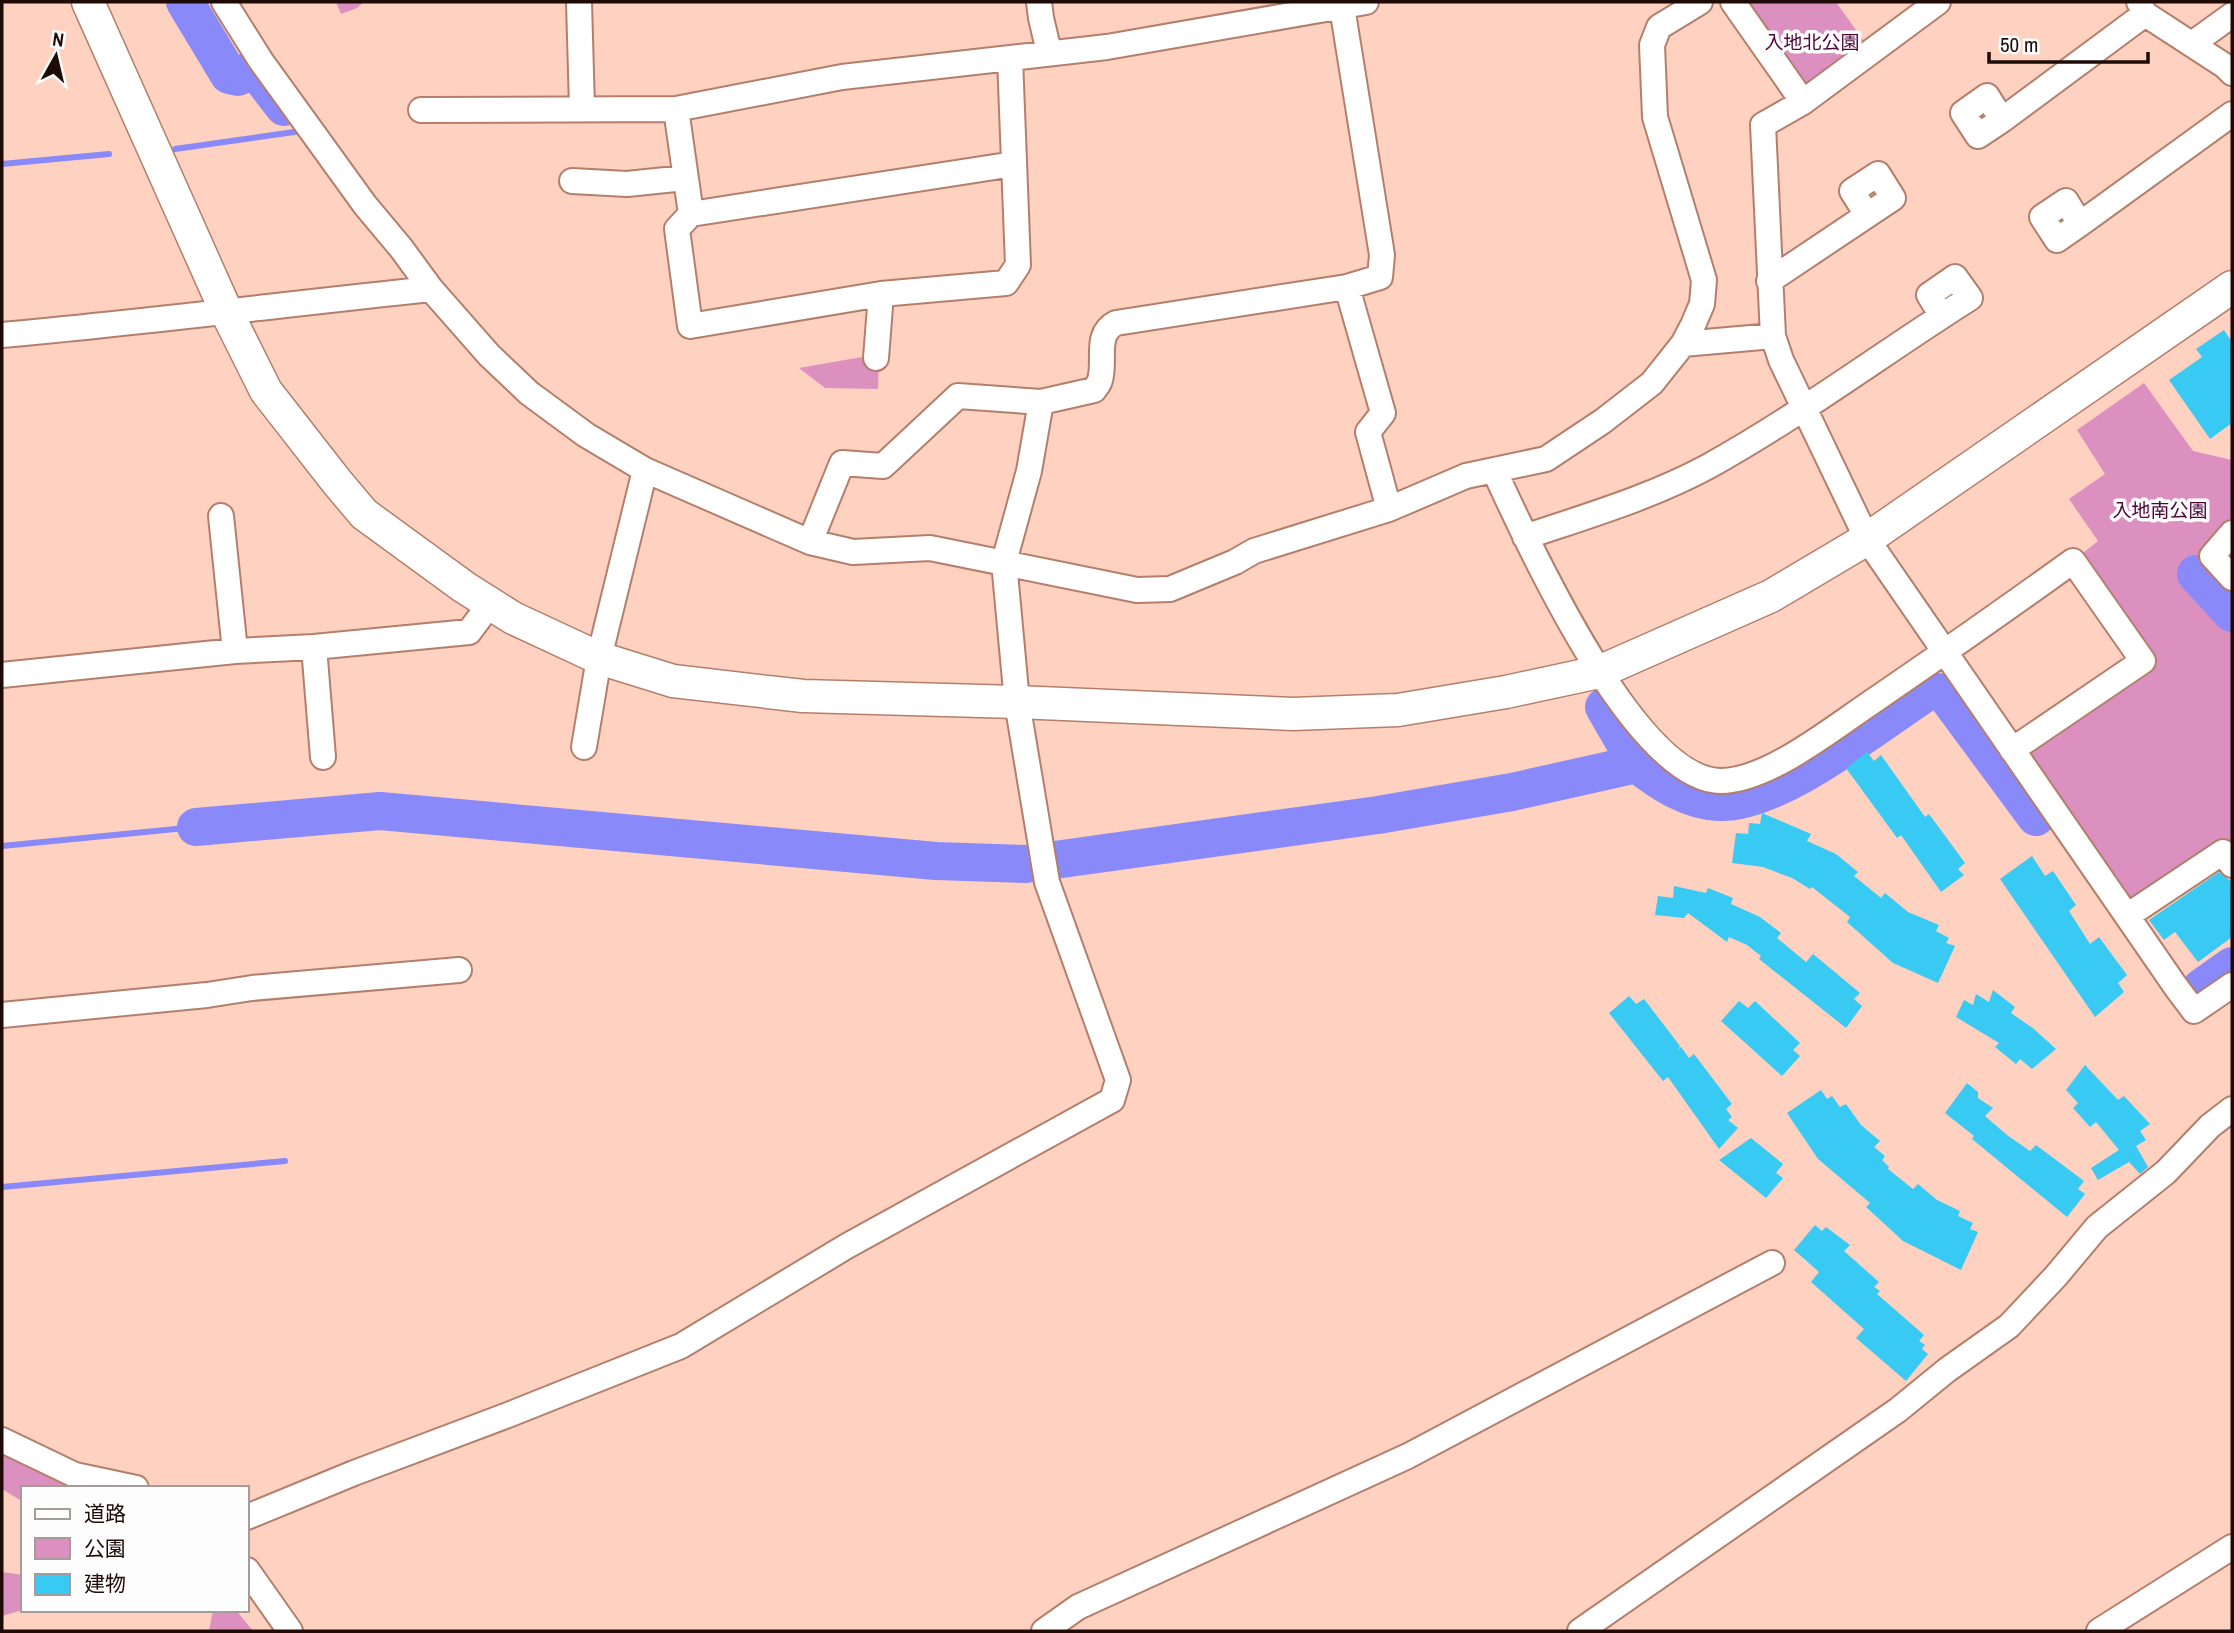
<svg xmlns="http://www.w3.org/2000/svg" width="2234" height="1633" font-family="'Archivo Narrow','Noto Sans JP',sans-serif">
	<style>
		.green { fill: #dc90c0 }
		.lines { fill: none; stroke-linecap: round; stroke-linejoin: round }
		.stream { stroke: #8a89fa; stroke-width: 6 }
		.river { stroke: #8a89fa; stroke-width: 38 }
		.building { fill: #38caf3 }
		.minor-casing { stroke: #b37f6c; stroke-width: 28 }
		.tertiary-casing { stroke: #b37f6c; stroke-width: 35 }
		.minor { stroke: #fff; stroke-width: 24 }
		.tertiary { stroke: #fff; stroke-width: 32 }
		.labels { text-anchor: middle; stroke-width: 7; stroke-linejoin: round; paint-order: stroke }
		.park-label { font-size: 19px; fill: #4c0439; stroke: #fdfdfd }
	</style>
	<rect width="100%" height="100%" fill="#fed1c0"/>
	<path class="green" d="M336 2H364L357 8 341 14Z
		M1733 2H1836L1871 51 1803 102Z
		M879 354 878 389 825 388 799 368Z
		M2144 383 2193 451 2232 460V533L2212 556 2187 573 2232 626V865L2223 852 2127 916 2012 750 2143 661 2073 561 2098 541 2069 499 2105 474 2077 430Z
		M2 1453 69 1481 70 1488H23V1502L2 1489Z
		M2 1572 23 1575V1610L2 1616Z
		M213 1610H236L253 1631H209Z"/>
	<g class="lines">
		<path class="stream" d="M175 149 301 131
			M2 164 109 154
			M2 846 196 827
			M2 1187 285 1161"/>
		<path class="river" d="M185 2 229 75 238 77 254 68 284 107
			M2196 574 2232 613
			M1604 707 1637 764
			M196 827 380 811 936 861 1026 864 1378 815 1512 792 1637 764C1660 782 1688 801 1719 802 1778 805 1880 722 1930 690L1945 694 2036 817
			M2201 988 2232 966"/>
	</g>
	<path class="building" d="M2224 330 2232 342V423L2210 439 2169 380 2202 357 2196 349Z
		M1867 752 1874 761 1881 755 1925 817 1929 814 1965 863 1958 869 1964 875 1941 892 1901 835 1897 838 1846 768Z
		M1762 813 1811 834 1807 841 1836 854 1858 872 1854 876 1881 898 1885 893 1908 912 1939 925 1936 931 1949 938 1946 943 1955 946 1938 983 1893 963 1847 922 1850 917 1812 887 1810 889 1792 878 1763 867 1732 863 1736 833 1748 834 1749 823 1760 824Z
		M2032 856 2045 876 2053 871 2076 905 2069 911 2090 944 2099 937 2127 975 2118 983 2124 992 2095 1017 2000 879Z
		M2219 872 2232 882V937L2198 962 2175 932 2164 940 2149 920Z
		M1674 886 1706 893 1708 888 1733 898 1731 904 1760 917 1781 933 1777 938 1806 962 1813 954 1860 993 1854 999 1862 1006 1846 1028 1759 959 1761 956 1747 945 1729 937 1727 942 1688 913 1684 918 1655 915 1658 896 1673 898Z
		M1993 990 2015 1007 2011 1013 2034 1029 2056 1049 2032 1069 2020 1059 2016 1064 1995 1047 1999 1043 1956 1017 1964 1000 1973 1005 1976 994 1989 1002Z
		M1629 996 1636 1004 1644 999 1680 1046 1678 1050 1681 1047 1689 1058 1694 1054 1732 1104 1726 1109 1732 1117 1728 1120 1738 1128 1719 1149 1668 1077 1663 1081 1609 1013Z
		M1739 1001 1748 1008 1755 1001 1800 1043 1793 1050 1800 1056 1782 1076 1721 1021Z
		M2085 1065 2118 1100 2124 1096 2150 1124 2140 1131 2146 1140 2136 1146 2148 1167 2140 1174 2129 1162 2098 1180 2091 1168 2119 1150 2096 1122 2090 1127 2073 1108 2078 1103 2066 1090Z
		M1967 1083 1978 1092V1098L1993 1108 1985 1116 2007 1135 2030 1151 2036 1145 2084 1181 2078 1189 2085 1194 2067 1217 1972 1139 1974 1136 1945 1113Z
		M1821 1090 1827 1099 1832 1096 1840 1107 1846 1104 1861 1125 1880 1141 1874 1147 1885 1156 1882 1160 1889 1167 1888 1169 1913 1189 1918 1184 1937 1200 1960 1211 1958 1216 1973 1223 1970 1229 1978 1232 1961 1270 1903 1241 1866 1207 1870 1203 1818 1159 1787 1113Z
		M1751 1138 1783 1164 1776 1173 1783 1178 1766 1198 1719 1160Z
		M1815 1225 1822 1231 1826 1227 1850 1245 1844 1251 1879 1282 1874 1287 1880 1291 1877 1294 1924 1335 1919 1341 1925 1345 1922 1349 1928 1354 1906 1381 1856 1338 1864 1329 1811 1282 1819 1272 1794 1250Z"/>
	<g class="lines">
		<g class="minor-casing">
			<path id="minor" d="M224 2 261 61 365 205 401 248 431 289 489 355 529 393 586 435 645 470 810 542 853 552 930 548 1137 590 1170 589 1235 562 1254 551 1389 509 1466 476 1546 459 1603 421 1652 383 1683 344 1693 325 1702 304 1704 280 1655 117 1652 45 1659 27 1700 2
				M579 2 582 108
				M1039 2 1041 18 1049 52
				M1733 2 1803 102
				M1938 2 1803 102 1763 125 1773 336 1781 360 1867 539 2176 987 2194 1011 2232 985
				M2139 2 2145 14 2225 66 2232 73
				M2192 44 2232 15
				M676 109 691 214 677 229 690 326 881 294 1006 283 1018 265 1010 58
				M421 110 676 109 842 77 1107 47 1366 2
				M2002 120 1987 96 1963 113 1978 136 2002 120 2145 14
				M572 181 627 184 685 178
				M691 214 1014 164
				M2080 224 2066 201 2042 217 2057 240 2080 224 2232 114
				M1769 281 1893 198 1878 174 1852 191 1867 215
				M1347 287 1383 413 1368 432 1389 509
				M2 335C145 322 288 304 431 289
				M1683 344 1773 336
				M876 358 881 294
				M1494 470C1527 541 1635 781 1721 781 1767 781 1832 729 1869 704 1938 657 2006 609 2073 561L2143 661 2012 750
				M221 516 235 651
				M2232 533 2212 556 2232 578
				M1525 537C1587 516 1652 497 1709 466 1799 416 1883 353 1970 298L1955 277 1929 295 1942 316
				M810 542 842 463 883 466 958 396 1041 402
				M314 647 323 757
				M2 675 235 651 314 647 469 632 490 604
				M584 747 599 658 645 470
				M2127 916 2223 852 2232 865
				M2 1015 207 995 252 988 459 970
				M2 1440 75 1475 136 1488
				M247 1517 354 1473 508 1415 681 1346 847 1246 1112 1100 1118 1080 1047 882 1017 702 1004 562 1029 471 1041 402 1094 390C1096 387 1099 384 1100 380 1106 360 1094 334 1116 323L1347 287 1380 277 1382 255 1342 7
				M247 1570 290 1631
				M1044 1631 1078 1607 1408 1456 1772 1263
				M1580 1631 1898 1410 1947 1370 2009 1326 2056 1276 2097 1227 2166 1172 2210 1126 2232 1109
				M2099 1631 2232 1547"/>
		</g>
		<g class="tertiary-casing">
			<path id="tertiary" d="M88 2 226 311 266 391 337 482 364 514 464 587 513 618 599 658 673 681 803 696 1017 702 1293 714 1398 710 1506 692 1599 672 1771 596 1867 539 2232 287"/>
		</g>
		<use href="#minor" class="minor"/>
		<use href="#tertiary" class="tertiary"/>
	</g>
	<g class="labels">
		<g class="park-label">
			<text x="1812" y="49">入地北公園</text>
			<text x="2160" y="517">入地南公園</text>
		</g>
	</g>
	<rect width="2234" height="1633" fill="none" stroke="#1e0b05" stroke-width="7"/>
	<rect x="21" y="1486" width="228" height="126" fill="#fdfdfd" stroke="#a49c9a" stroke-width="2"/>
	<rect x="35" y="1509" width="35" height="10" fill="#ffffff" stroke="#a49c9a" stroke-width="2"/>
	<text x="84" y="1521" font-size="21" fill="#1e0b05">道路</text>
	<rect x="35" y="1538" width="35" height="21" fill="#dc90c0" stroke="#a49c9a" stroke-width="2"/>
	<text x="84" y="1556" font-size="21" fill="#1e0b05">公園</text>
	<rect x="35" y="1574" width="35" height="21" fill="#38caf3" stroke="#a49c9a" stroke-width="2"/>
	<text x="84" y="1591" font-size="21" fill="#1e0b05">建物</text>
	<g transform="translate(56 56) rotate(8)" stroke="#fdfdfd" stroke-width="5" paint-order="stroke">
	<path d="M0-5L12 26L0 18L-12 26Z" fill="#1e0b05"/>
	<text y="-10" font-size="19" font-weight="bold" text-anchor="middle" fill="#1e0b05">N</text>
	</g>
	<path d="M1989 52v10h159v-10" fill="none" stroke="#1e0b05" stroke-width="3.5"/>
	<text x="2000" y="52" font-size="21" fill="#1e0b05" stroke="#fdfdfd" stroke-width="5" paint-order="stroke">50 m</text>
</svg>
